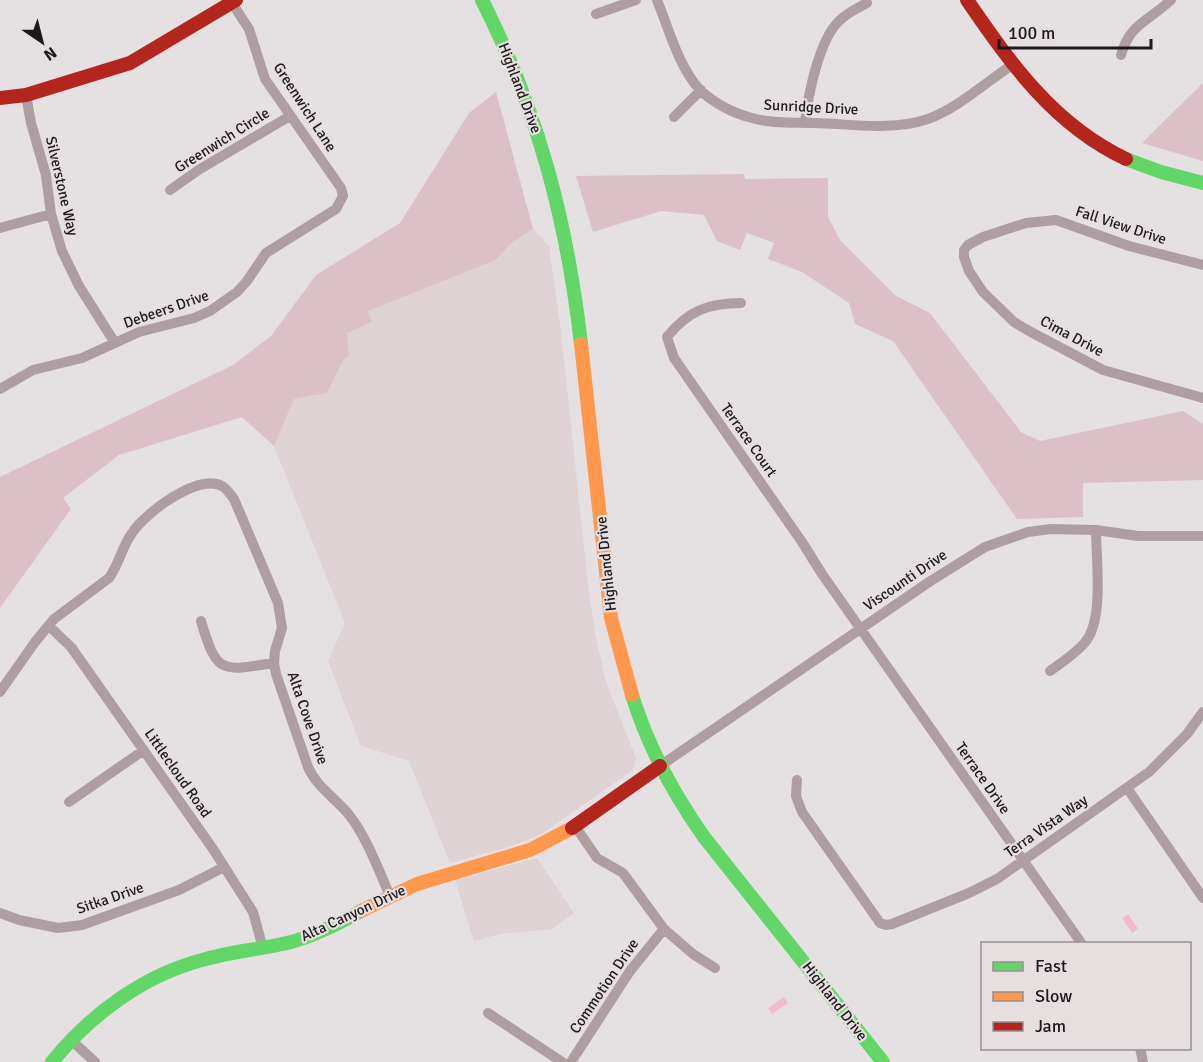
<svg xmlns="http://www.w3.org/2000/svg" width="1203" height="1062" font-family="Signika,sans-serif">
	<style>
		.built { fill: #ded2d5 }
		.green { fill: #dcc0c8 }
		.water { fill: #f0bbcb }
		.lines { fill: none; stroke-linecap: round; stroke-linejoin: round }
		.street { stroke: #ae9ea2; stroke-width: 10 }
		.fast { stroke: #63d668; stroke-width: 14 }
		.slow { stroke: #ff974d; stroke-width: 14 }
		.jam { stroke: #b3261e; stroke-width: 14 }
		.labels { text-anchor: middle; stroke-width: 4.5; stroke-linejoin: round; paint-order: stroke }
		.street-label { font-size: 15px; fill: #1c191a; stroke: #e7dee0 }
	</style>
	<rect width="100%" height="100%" fill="#e5e0e1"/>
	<path class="built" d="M533 229 549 246 560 323 588 584 595 634 606 682 636 758 635 763 633 770 540 835 508 847 450 863 409 761 361 746 328 661 345 623 274 446 294 399 327 393 343 361 349 356 347 332 372 323 368 311 496 260 510 244Z
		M537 858 574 913 552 929 500 934 474 941 455 880Z"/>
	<path class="green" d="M1203 83V161L1142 143Z
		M496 92 533 229 510 244 496 260 368 311 372 322 347 333 349 356 343 361 327 393 294 399 274 446 242 417 119 455 63 498 71 509 0 608V477L233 365 271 336 316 275 400 223 469 113Z
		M744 174 745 179 828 178V217L840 240 896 296 930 313 1021 432 1040 441 1183 411 1203 424V480L1083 483V517L1017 519 893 341 855 324 849 303 802 272 768 259 774 243 747 233 740 250 717 241 704 215 661 211 593 232 576 176Z"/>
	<path class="water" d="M1128 914 1138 929 1132 933 1122 918Z
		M784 997 788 1003 772 1014 768 1008Z"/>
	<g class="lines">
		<path class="street" d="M657 0C669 29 678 66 700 90 714 103 733 113 752 118 772 124 794 122 815 123 852 124 893 131 928 119 958 108 985 83 1012 65
			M596 14 636 0
			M1121 55C1130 23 1149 21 1171 0
			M26 95 31 123 46 175 51 214 62 251 79 286 115 343
			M674 117 701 90
			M805 123C808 95 819 40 839 21 847 13 857 8 867 3
			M170 190 200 169 290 116
			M0 228 51 214
			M1203 265 1129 246 1056 220 1026 223 983 237 968 245 964 250V257L969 271 983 292 1014 322 1029 331 1103 370 1203 398
			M741 303C708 303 688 311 667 337L674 358 802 542 822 574 1082 944
			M0 389 33 370 82 358 139 332 194 318 210 311 237 292 247 281 266 253 336 209 343 196 341 188 265 79 249 29 230 0
			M201 621C217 675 221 671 274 663
			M49 626 71 647 213 849 253 912 263 948
			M1050 671C1062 662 1077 653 1086 641 1104 618 1096 559 1096 530
			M0 692 35 642 54 619 109 578C119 564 122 547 132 533 145 513 198 473 222 486 227 489 230 494 234 499L278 603 282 628 275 651 274 663 276 674 308 767C317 788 337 799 350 816 368 840 378 869 390 896
			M660 766 929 582 985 547 1028 532 1051 529 1096 530 1138 536H1203
			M797 780 796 796 802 812 880 923 886 925 892 924 969 893 997 879 1149 772 1187 734 1203 712
			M1127 788 1203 898
			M69 802 144 750
			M575 826 597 858 623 873 664 929 693 954 715 968
			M0 913 19 920 58 928 82 925 179 890 224 867
			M488 1013 562 1062
			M71 1040 95 1062
			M1140 1048 1143 1062
			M571 1062 630 971 664 929"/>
		<path class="fast" d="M482 0C538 111 567 221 581 344
			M1126 159 1161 172 1203 183
			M632 695C648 747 673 793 704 837L883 1062
			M52 1062C91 1014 145 974 206 959 234 951 263 949 291 942 317 935 340 923 363 910"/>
		<path class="slow" d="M581 344 611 618 632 695
			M363 910 417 884 530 850 572 828"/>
		<path class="jam" d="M967 0C1011 64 1054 125 1126 159
			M0 98 26 95 130 63 236 0
			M572 828 660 766"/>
	</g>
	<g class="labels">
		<g class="street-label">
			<text transform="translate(520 88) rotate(69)" y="5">Highland Drive</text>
			<text transform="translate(305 107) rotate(57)" y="5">Greenwich Lane</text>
			<text transform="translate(811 107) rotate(3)" y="5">Sunridge Drive</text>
			<text transform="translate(222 140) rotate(-32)" y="5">Greenwich Circle</text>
			<text transform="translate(62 186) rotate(77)" y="5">Silverstone Way</text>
			<text transform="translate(1121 225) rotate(18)" y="5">Fall View Drive</text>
			<text transform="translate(166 309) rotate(-19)" y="5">Debeers Drive</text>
			<text transform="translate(1072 336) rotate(28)" y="5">Cima Drive</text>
			<text transform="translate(749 440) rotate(55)" y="5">Terrace Court</text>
			<text transform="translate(606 564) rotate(-96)" y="5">Highland Drive</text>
			<text transform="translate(905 580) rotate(-34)" y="5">Viscounti Drive</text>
			<text transform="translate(308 718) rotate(71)" y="5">Alta Cove Drive</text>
			<text transform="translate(178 773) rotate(55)" y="5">Littlecloud Road</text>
			<text transform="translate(983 778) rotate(55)" y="5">Terrace Drive</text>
			<text transform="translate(1046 826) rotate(-35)" y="5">Terra Vista Way</text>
			<text transform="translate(110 898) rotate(-19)" y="5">Sitka Drive</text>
			<text transform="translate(353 913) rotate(-25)" y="5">Alta Canyon Drive</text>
			<text transform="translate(604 986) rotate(-56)" y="5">Commotion Drive</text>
			<text transform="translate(835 1001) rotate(52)" y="5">Highland Drive</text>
		</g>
	</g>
	<rect x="981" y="942" width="210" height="108" fill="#e7dee0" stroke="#968f91" stroke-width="1.5"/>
	<rect x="993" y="962" width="30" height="9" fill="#63d668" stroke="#968f91" stroke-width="1.5"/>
	<text x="1035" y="972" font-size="18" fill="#1c191a">Fast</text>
	<rect x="993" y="992" width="30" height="9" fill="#ff974d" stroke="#968f91" stroke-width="1.5"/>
	<text x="1035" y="1002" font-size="18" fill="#1c191a">Slow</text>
	<rect x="993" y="1022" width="30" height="9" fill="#b3261e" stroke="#968f91" stroke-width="1.5"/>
	<text x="1035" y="1032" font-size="18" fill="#1c191a">Jam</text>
	<g transform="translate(42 42) rotate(145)" stroke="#e7dee0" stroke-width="4.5" paint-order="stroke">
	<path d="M0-4.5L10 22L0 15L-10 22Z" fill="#1c191a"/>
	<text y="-9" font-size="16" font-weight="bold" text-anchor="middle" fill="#1c191a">N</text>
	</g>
	<path d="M999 39v9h152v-9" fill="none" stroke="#1c191a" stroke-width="3"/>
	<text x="1008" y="39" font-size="18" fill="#1c191a" stroke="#e7dee0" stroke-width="4.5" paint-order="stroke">100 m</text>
</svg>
